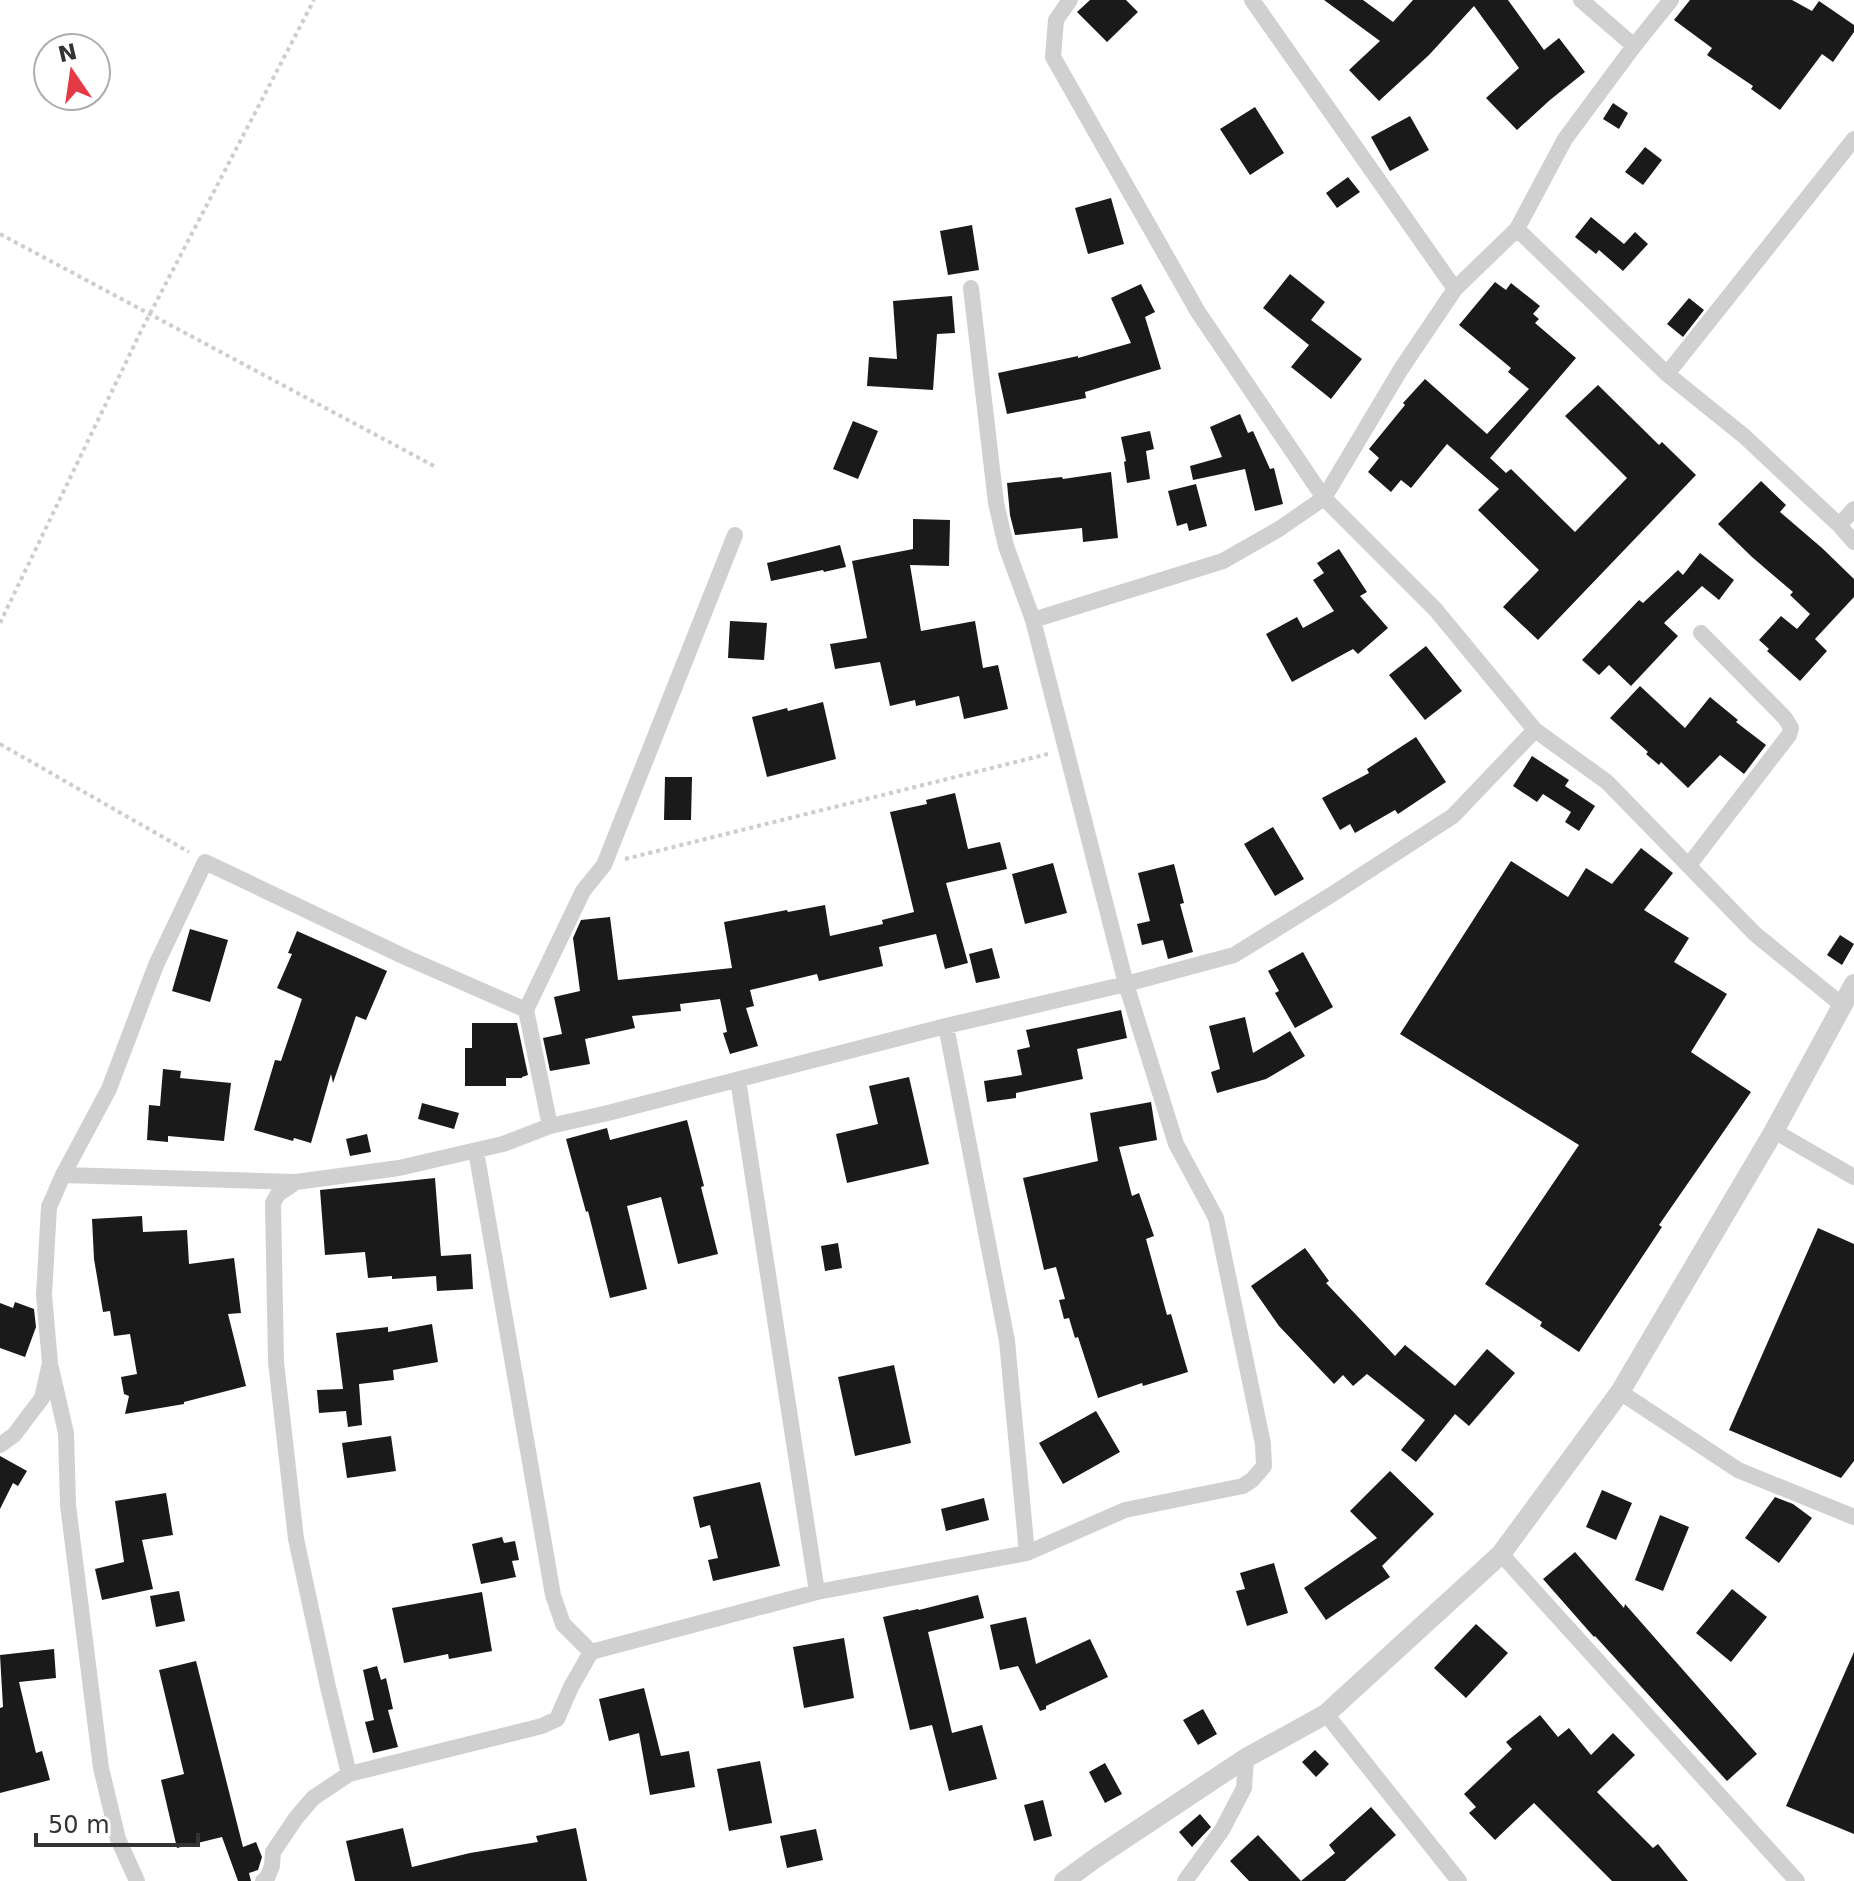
<svg xmlns="http://www.w3.org/2000/svg" width="1854" height="1881" font-family="'DejaVu Sans',sans-serif">
	<style>
		.building { fill: #1a1a1a }
		.lines { fill: none; stroke-linecap: round; stroke-linejoin: round }
		.path { stroke: #cdcdcd; stroke-width: 4; stroke-dasharray: 4 4; stroke-linecap: butt }
		.minor { stroke: #d0d0d0; stroke-width: 16 }
		.tertiary { stroke: #d0d0d0; stroke-width: 20 }
	</style>
	<rect width="100%" height="100%" fill="#fff"/>
	<path class="building" d="M1090 0H1126L1138 12 1107 42 1077 12Z
		M1324 0H1363L1393 22 1413 0H1508L1544 50 1559 38 1585 72 1550 100 1517 130 1486 98 1519 68 1474 6 1429 55 1379 101 1349 70 1380 41Z
		M1690 0H1792L1812 11 1819 1 1854 25V32L1833 62 1822 54 1780 110 1751 89 1753 86 1707 55 1712 48 1674 20Z
		M1613 103 1628 113 1619 129 1603 119Z
		M1255 107 1284 153 1250 175 1220 129Z
		M1410 116 1429 150 1390 171 1371 137Z
		M1645 147 1662 160 1643 185 1625 172Z
		M1348 177 1360 192 1337 208 1326 193Z
		M1111 198 1124 244 1088 254 1075 208Z
		M1591 217 1624 244 1635 232 1648 244 1623 271 1599 250 1596 254 1575 237Z
		M972 225 979 270 948 275 940 231Z
		M1290 274 1325 302 1311 320 1362 359 1331 399 1291 367 1309 345 1263 308Z
		M1495 282 1506 290 1511 283 1540 306 1533 314 1539 319 1535 323 1576 358 1490 458 1506 473 1511 469 1575 532 1627 478 1565 416 1598 385 1659 445 1662 442 1696 475 1538 640 1503 607 1539 570 1478 510 1499 489 1447 444 1411 488 1401 480 1391 492 1368 472 1379 458 1369 449 1405 405 1403 403 1425 379 1487 434 1529 389 1508 372 1511 368 1459 325Z
		M1141 284 1155 312 1145 317 1161 369 1085 392 1086 398 1007 414 998 373 1078 356V358L1131 343 1111 298Z
		M952 296 955 333 937 334 933 390 867 386 869 357 897 359 893 301Z
		M1689 298 1704 310 1683 337 1667 324Z
		M1240 414 1248 433 1253 431 1270 469 1274 468 1283 504 1255 511 1245 469 1193 480 1190 466 1222 457 1210 427Z
		M853 421 878 431 858 479 833 469Z
		M1150 431 1154 449 1146 451 1150 479 1127 483 1124 462 1126 461 1121 437Z
		M1111 472 1118 538 1083 542 1082 528 1015 535 1010 515 1007 483 1062 477 1063 479Z
		M1761 481 1786 505 1780 512 1822 548 1854 579V597L1815 639 1827 651 1800 681 1767 651 1769 649 1759 640 1781 616 1797 629 1810 614 1790 595 1793 592 1752 557 1718 524Z
		M1196 484 1207 526 1189 531 1187 523 1177 526 1168 491Z
		M913 519 950 520 949 566 910 565 921 631 975 621 983 668 998 665 1008 709 964 719 959 696 916 706 915 700 890 706 880 662 835 669 830 644 867 638 852 561 913 549Z
		M840 545 846 567 824 572 823 570 771 581 767 563Z
		M1339 549 1367 592 1360 596 1388 628 1358 654 1353 649 1292 682 1266 634 1297 617 1303 628 1334 611 1313 580 1324 573 1317 563Z
		M1700 553 1734 580 1719 600 1702 586 1664 623 1678 636 1631 686 1609 665 1599 675 1582 660 1639 600 1643 603 1678 570 1683 575Z
		M730 621 767 623 764 660 728 658Z
		M1426 646 1462 691 1425 720 1389 675Z
		M1640 686 1685 728 1710 697 1738 720 1736 722 1766 745 1744 774 1720 755 1688 788 1661 762 1659 765 1646 754 1648 752 1610 718Z
		M823 702 836 759 767 777 752 717 787 708 788 711Z
		M1416 737 1446 782 1398 814 1395 810 1355 833 1350 824 1340 830 1322 798 1369 773 1367 769Z
		M1532 756 1569 780 1565 786 1595 806 1579 831 1565 822 1571 812 1543 794 1537 802 1513 786Z
		M665 777H692L691 820H664Z
		M955 793 968 849 1000 842 1007 869 946 883 968 963 945 969 936 934 879 947 883 966 819 981 817 974 750 990 754 1006 746 1008 758 1046 730 1054 723 1033 727 1032 720 999 680 1004 681 1011 632 1016 635 1028 585 1039 590 1064 550 1071 543 1038 562 1034 554 997 580 991 573 938 581 920 610 917 618 980 732 968 724 922 787 910 788 912 825 905 830 936 883 924 882 920 914 912 890 812 927 804 926 800Z
		M1273 827 1304 879 1275 896 1244 844Z
		M1641 848 1673 873 1644 910 1689 938 1674 962 1727 994 1691 1052 1751 1092 1659 1225 1662 1227 1579 1352 1540 1326 1542 1322 1485 1284 1579 1145 1400 1034 1511 861 1568 897 1586 868 1612 884Z
		M1053 863 1067 913 1025 924 1012 874Z
		M1174 864 1184 903 1180 904 1193 952 1168 959 1163 940 1142 945 1137 924 1150 921 1138 873Z
		M190 929 228 940 210 1002 172 991Z
		M297 931 387 971 366 1020 356 1016 333 1083 331 1074 311 1143 294 1138 293 1141 254 1130 275 1060 281 1061 302 999 277 988 292 954 288 953Z
		M1840 935 1854 944 1842 965 1827 955Z
		M992 948 1000 978 976 983 969 954Z
		M1303 952 1333 1007 1295 1028 1275 993 1279 991 1268 971Z
		M1121 1010 1127 1038 1077 1049 1083 1079 1016 1093V1098L987 1102 984 1081 1022 1075 1017 1050 1030 1047 1026 1030Z
		M1245 1017 1253 1053 1290 1031 1305 1056 1266 1079 1217 1093 1211 1072 1220 1069 1209 1026Z
		M472 1023H517L528 1075 522 1077V1078H506V1086H465V1048H472Z
		M163 1069 181 1071 180 1078 231 1083 224 1141 168 1136V1142L147 1140 149 1105 160 1106Z
		M909 1077 929 1164 847 1183 836 1134 878 1124 869 1086Z
		M1151 1102 1157 1140 1119 1147 1132 1196 1139 1193 1154 1236 1146 1239 1167 1315 1171 1314 1188 1372 1143 1386 1142 1383 1098 1398 1078 1337 1075 1338 1069 1318 1064 1319 1059 1300 1065 1299 1056 1267 1044 1270 1023 1178 1098 1161 1090 1113Z
		M422 1103 459 1113 454 1129 418 1119Z
		M687 1120 704 1186 701 1187 718 1254 678 1264 661 1197 627 1206 647 1289 610 1298 588 1211 586 1212 566 1139 607 1128 610 1140Z
		M367 1134 371 1152 350 1156 346 1139Z
		M435 1178 441 1256 471 1254 473 1289 437 1291 436 1276 392 1279V1276L368 1278 365 1252 325 1255 320 1190Z
		M142 1216 143 1232 187 1230 189 1264 234 1258 241 1313 228 1314 246 1386 184 1402V1404L125 1414 129 1396 124 1394 121 1377 137 1374 130 1334 114 1336 110 1311 103 1312 94 1259 92 1219Z
		M1818 1228 1854 1244V1461L1841 1478 1729 1430Z
		M838 1243 842 1268 825 1271 821 1246Z
		M1305 1248 1329 1281 1326 1283 1395 1356 1405 1345 1455 1386 1487 1349 1515 1373 1469 1426 1455 1414 1416 1462 1401 1450 1425 1420 1367 1374 1353 1386 1343 1375 1334 1384 1279 1326 1251 1286Z
		M15 1302 34 1309 36 1327 25 1357 0 1348V1303L13 1308Z
		M432 1324 438 1362 393 1370 394 1380 359 1384 362 1425 348 1427 346 1411 319 1413 317 1390 343 1389 336 1333 388 1327V1332Z
		M894 1365 911 1443 855 1456 838 1377Z
		M1096 1411 1120 1452 1063 1484 1039 1443Z
		M391 1436 396 1471 347 1478 342 1443Z
		M0 1456 27 1471 18 1486 13 1483 0 1509Z
		M1390 1471 1434 1514 1382 1566 1390 1577 1326 1620 1304 1588 1377 1538 1350 1511Z
		M760 1482 780 1566 713 1581 708 1560 718 1558 710 1525 700 1528 693 1497Z
		M1602 1490 1632 1503 1616 1540 1586 1527Z
		M166 1493 173 1535 142 1540 153 1589 102 1600 95 1569 124 1562 115 1501Z
		M1775 1497 1793 1504 1812 1518 1779 1563 1745 1538Z
		M984 1498 989 1520 946 1531 941 1509Z
		M1660 1515 1689 1527 1663 1591 1635 1580Z
		M502 1537 504 1543 515 1541 519 1560 512 1561 516 1577 481 1584 472 1544Z
		M1575 1552 1624 1608 1625 1604 1757 1754 1727 1781 1595 1636 1594 1637 1543 1579Z
		M1274 1563 1288 1613 1247 1626 1236 1591 1245 1589 1240 1573Z
		M1732 1589 1767 1617 1731 1662 1696 1633Z
		M179 1591 185 1621 156 1627 150 1596Z
		M482 1592 492 1651 449 1659 448 1654 404 1663 392 1608Z
		M978 1595 984 1618 928 1632 952 1733 982 1725 997 1779 949 1791 932 1725 910 1730 883 1617 918 1609 919 1610Z
		M1026 1617 1036 1664 1090 1639 1108 1677 1046 1706V1709L1040 1711 1018 1666 1000 1670 990 1625Z
		M1476 1624 1508 1653 1466 1698 1434 1668Z
		M844 1638 854 1698 804 1708 793 1647Z
		M54 1649 56 1678 19 1682 36 1753 42 1751 50 1780 0 1793V1708L3 1707 0 1655Z
		M1854 1652V1834L1786 1806Z
		M196 1661 243 1847 256 1842 262 1857 258 1870 249 1873 251 1881H238L222 1837 177 1848 161 1780 184 1774 159 1670Z
		M377 1666 381 1680 386 1678 393 1709 388 1710 398 1747 373 1753 365 1722 374 1720 363 1670Z
		M644 1688 661 1756 689 1751 695 1787 650 1795 639 1733 609 1741 599 1699Z
		M1203 1709 1217 1734 1198 1745 1183 1720Z
		M1540 1715 1558 1737 1569 1728 1591 1755 1613 1733 1635 1755 1597 1792 1653 1848 1658 1844 1688 1881H1612L1534 1803 1495 1840 1469 1813 1476 1807 1464 1794 1512 1749 1506 1742Z
		M1315 1750 1329 1764 1316 1777 1302 1762Z
		M760 1761 772 1823 729 1831 717 1769Z
		M1105 1763 1122 1794 1105 1803 1089 1772Z
		M1043 1800 1052 1836 1034 1841 1024 1805Z
		M1371 1807 1396 1835 1345 1881H1249L1230 1861 1258 1835 1301 1881 1335 1853 1329 1845Z
		M1200 1814 1211 1827 1192 1847 1179 1832Z
		M403 1828 412 1867 470 1853 538 1842 536 1836 576 1828 587 1881H355L346 1841Z
		M816 1829 823 1860 787 1868 780 1836Z"/>
	<g class="lines">
		<path class="path" d="M0 234 434 466
			M0 623 142 329 314 0
			M0 744 189 852
			M625 859 1048 754"/>
		<path class="minor" d="M1070 0 1056 20 1053 57 1198 312 1324 498 1435 609 1535 730 1607 782 1755 934 1842 1005
			M1252 0 1455 289
			M1581 0 1634 46
			M1517 229 1667 374 1744 436 1839 525 1854 542
			M1667 374 1854 139
			M1839 525 1854 509
			M1033 620 1223 561 1279 529 1324 498 1401 369 1455 289 1517 229 1565 139 1634 46 1671 0
			M1689 865 1789 735 1791 728 1785 718 1701 633
			M526 1010 583 891 604 865 735 535
			M946 1026 1007 1341 1027 1553
			M738 1080 817 1592
			M1774 1131 1854 1177
			M476 1151 553 1595 563 1624 591 1652 817 1592 1027 1553 1125 1510 1243 1486 1252 1480 1264 1466 1263 1444 1216 1218 1176 1144 1126 984 1033 620 1006 546 996 503 971 288
			M63 1175 296 1182
			M51 1368 66 1433 68 1505 101 1768 118 1839 137 1881
			M1620 1392 1738 1470 1854 1517
			M0 1445 14 1435 42 1398 50 1363 44 1295 49 1207 63 1175 109 1089 156 965 205 862 405 957 526 1010 550 1126
			M1501 1554 1797 1881
			M1326 1714 1459 1881
			M349 1774 328 1687 296 1539 276 1362 273 1203 278 1194 296 1182 399 1168 503 1144 550 1126 608 1113 946 1026 1126 984 1234 955 1331 895 1453 816 1535 730
			M263 1881 267 1878 272 1866 273 1852 296 1818 313 1798 349 1774 542 1726 557 1719 571 1687 591 1652
			M1185 1881 1222 1830 1244 1788 1246 1758"/>
		<path class="tertiary" d="M1064 1881 1097 1857 1246 1758 1326 1714 1501 1554 1620 1392 1774 1131 1854 984"/>
	</g>
	<g transform="translate(72 72) rotate(347)"><circle r="38" fill="#ffffff" stroke="#adadad" stroke-width="2"/>
	<path d="M0-6L14 30L0 20L-14 30Z" fill="#e63946"/>
	<text y="-12" font-size="22" font-weight="bold" text-anchor="middle" fill="#333333">N</text>
	</g>
	<path d="M36 1833v12h162v-12" fill="none" stroke="#333333" stroke-width="4"/>
	<text x="48" y="1833" font-size="24" fill="#333333" stroke="#ffffff" stroke-width="6" paint-order="stroke">50 m</text>
</svg>
